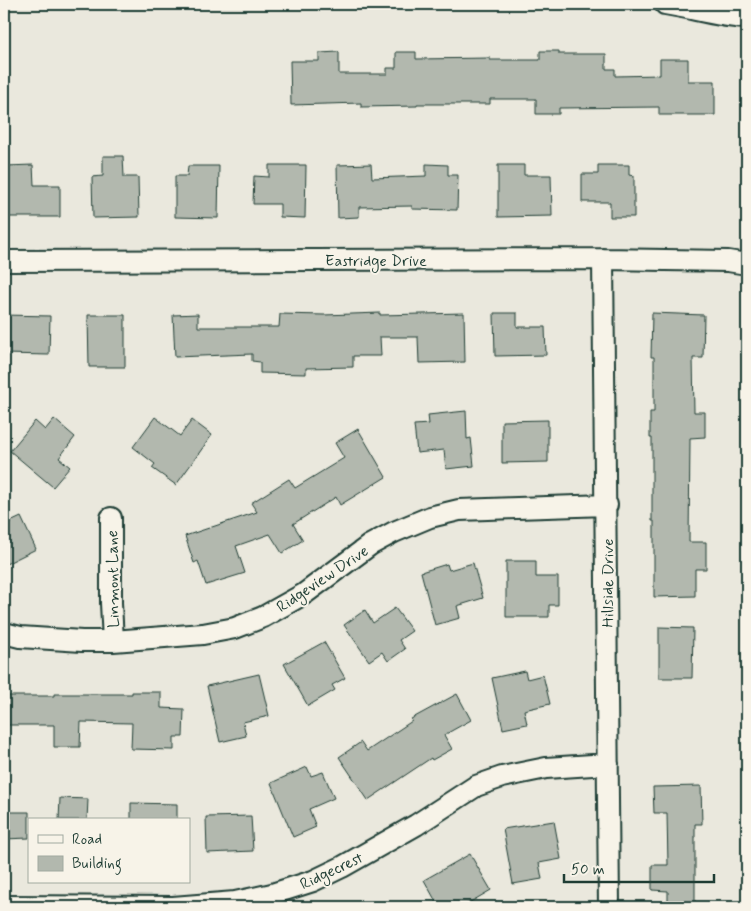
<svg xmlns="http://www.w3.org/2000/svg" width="751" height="911" font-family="Mynerve,sans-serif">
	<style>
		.building { fill: #b2b8ae; stroke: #1f3d34 }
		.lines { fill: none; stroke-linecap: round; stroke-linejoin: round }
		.street-casing { stroke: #1f3d34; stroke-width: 24 }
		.street { stroke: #f7f3e8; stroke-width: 20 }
		.labels { text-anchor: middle; stroke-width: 4; stroke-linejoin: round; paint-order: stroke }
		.street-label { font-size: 16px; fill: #1f3d34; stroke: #f7f3e8 }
	</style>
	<rect width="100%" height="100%" fill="#eae8dd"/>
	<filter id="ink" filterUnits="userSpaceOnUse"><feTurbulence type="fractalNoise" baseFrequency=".02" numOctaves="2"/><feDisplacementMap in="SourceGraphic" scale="10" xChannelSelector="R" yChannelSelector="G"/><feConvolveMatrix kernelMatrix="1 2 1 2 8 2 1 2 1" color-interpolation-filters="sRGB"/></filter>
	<g filter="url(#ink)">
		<path class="building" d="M540 51H559V54H606V69H615V76L660 75V59H688V81H715V115H659V107L559 108V114H536V99H490V104H417V106L361 107V103L291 105 290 61H319V53L339 52V74H387V68H396V52H416V59L490 58V60H540Z
			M103 156H123L124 177H138L139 217 93 218 92 177 103 176Z
			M371 164 372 178 426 176V164L448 165V175H458L457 210 412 209V206L359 207V217L338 218 337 165Z
			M33 165 34 185H60V217H7L6 166Z
			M269 165H306L305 218 280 217V204H253L254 176 269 177Z
			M498 165H524V175H551L552 216 498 217Z
			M598 165H629V175L634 176V217H610V202H582V174H598Z
			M188 166H219L218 218 175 217V176H187Z
			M380 313V315L464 313 465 362 419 363 418 337H380L381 356H353V367L306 368V374L260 373V362L252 361V354L175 357 173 315 198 314V327H279L280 314 324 315Z
			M494 313H517V327H545L546 355 495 356Z
			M652 313 704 315 703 358H693L694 412H705V437L690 438 689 542H706V569H695V596L654 597V521H652V438H650V412H654V357H651Z
			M4 315 50 316 49 355 4 354Z
			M88 315H125V367H89Z
			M466 411 467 439 471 438 474 466 446 469 444 450 417 453 414 425 429 424 428 415Z
			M155 417 180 436 192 420 212 435 176 485 152 468 155 464 133 447Z
			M54 419 75 437 59 458 70 467 53 487 10 451 35 421 45 430Z
			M548 420V462L502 463V421Z
			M358 429 386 477 340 505 336 497 293 524 303 540 282 553 270 534 236 546 245 573 206 585 198 561 194 563 185 536 257 512 251 503 289 479 295 488 344 458 335 443Z
			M21 517 36 549 4 565V525Z
			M506 561H536V577H558V605H549V617H506Z
			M473 563 483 598 457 606 460 618 435 625 421 572 447 564 449 570Z
			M395 608 412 631 399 640 405 649 388 661 382 652 369 661 344 625 365 610 373 623Z
			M659 627 693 628 692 678H659Z
			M324 642 345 678 332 685 335 690 308 706 284 664Z
			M525 671 527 679 543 675 550 704 524 710 527 724 503 729 492 678Z
			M259 674 269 716 243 722 246 736 220 742 207 686Z
			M132 692H161V708L184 709 183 737H174V750L131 749 132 723 81 722 80 747H54V725H4V696H54V694H132Z
			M457 694 471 720 444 735 452 749 432 760 431 758 368 800 339 757 361 742 367 751 412 721 411 719Z
			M307 767 311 776 323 772 334 798 309 809 316 827 293 837 271 783Z
			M701 786 702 824H695V907H668V891L652 890V865H668L667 813H654L653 787Z
			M60 798 88 799 87 820H59Z
			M131 803 177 804V820H131Z
			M4 812H29V838L4 839Z
			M251 816 253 851 207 853 206 817Z
			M554 821 561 859 539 863 542 879 513 884 503 829Z
			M470 854 491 890 462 907H439L424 880Z"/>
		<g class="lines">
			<g class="street-casing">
				<path id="street" d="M665 4C692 8 719 17 747 18
					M603 259 609 907
					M4 261 603 259 728 261 747 264
					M111 518V603L113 641
					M4 633 20 637 82 641H113L203 634 235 628 263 617 304 594 370 545 394 532 430 517 459 510 607 505
					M4 906 173 907 235 902 272 894 313 881 342 867 416 825 476 786 502 777 546 768 608 764"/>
			</g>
			<use href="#street" class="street"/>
		</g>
	</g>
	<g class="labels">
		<g class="street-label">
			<text x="376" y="266">Eastridge Drive</text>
			<text transform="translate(322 578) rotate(-34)" y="6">Ridgeview Drive</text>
			<text transform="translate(112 579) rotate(-91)" y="6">Linmont Lane</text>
			<text transform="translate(607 583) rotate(-90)" y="6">Hillside Drive</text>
			<text transform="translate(331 870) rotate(-25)" y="6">Ridgecrest</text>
		</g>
	</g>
	<rect width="751" height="911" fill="none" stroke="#f7f3e8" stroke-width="20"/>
	<rect x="10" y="10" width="731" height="891" fill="none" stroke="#1f3d34" stroke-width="2" filter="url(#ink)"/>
	<rect x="28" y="818" width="162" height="65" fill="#f7f3e8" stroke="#a1aaa0"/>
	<rect x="38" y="835" width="25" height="8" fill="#f7f3e8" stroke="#a1aaa0"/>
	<text x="72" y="844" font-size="15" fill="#1f3d34">Road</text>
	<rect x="38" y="856" width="25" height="15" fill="#b2b8ae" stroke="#a1aaa0"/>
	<text x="72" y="868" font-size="15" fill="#1f3d34">Building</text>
	<path d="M564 874v8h150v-8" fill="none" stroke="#1f3d34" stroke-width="2.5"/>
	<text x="571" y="874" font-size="15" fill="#1f3d34" stroke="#f7f3e8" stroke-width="4" paint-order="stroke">50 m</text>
</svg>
